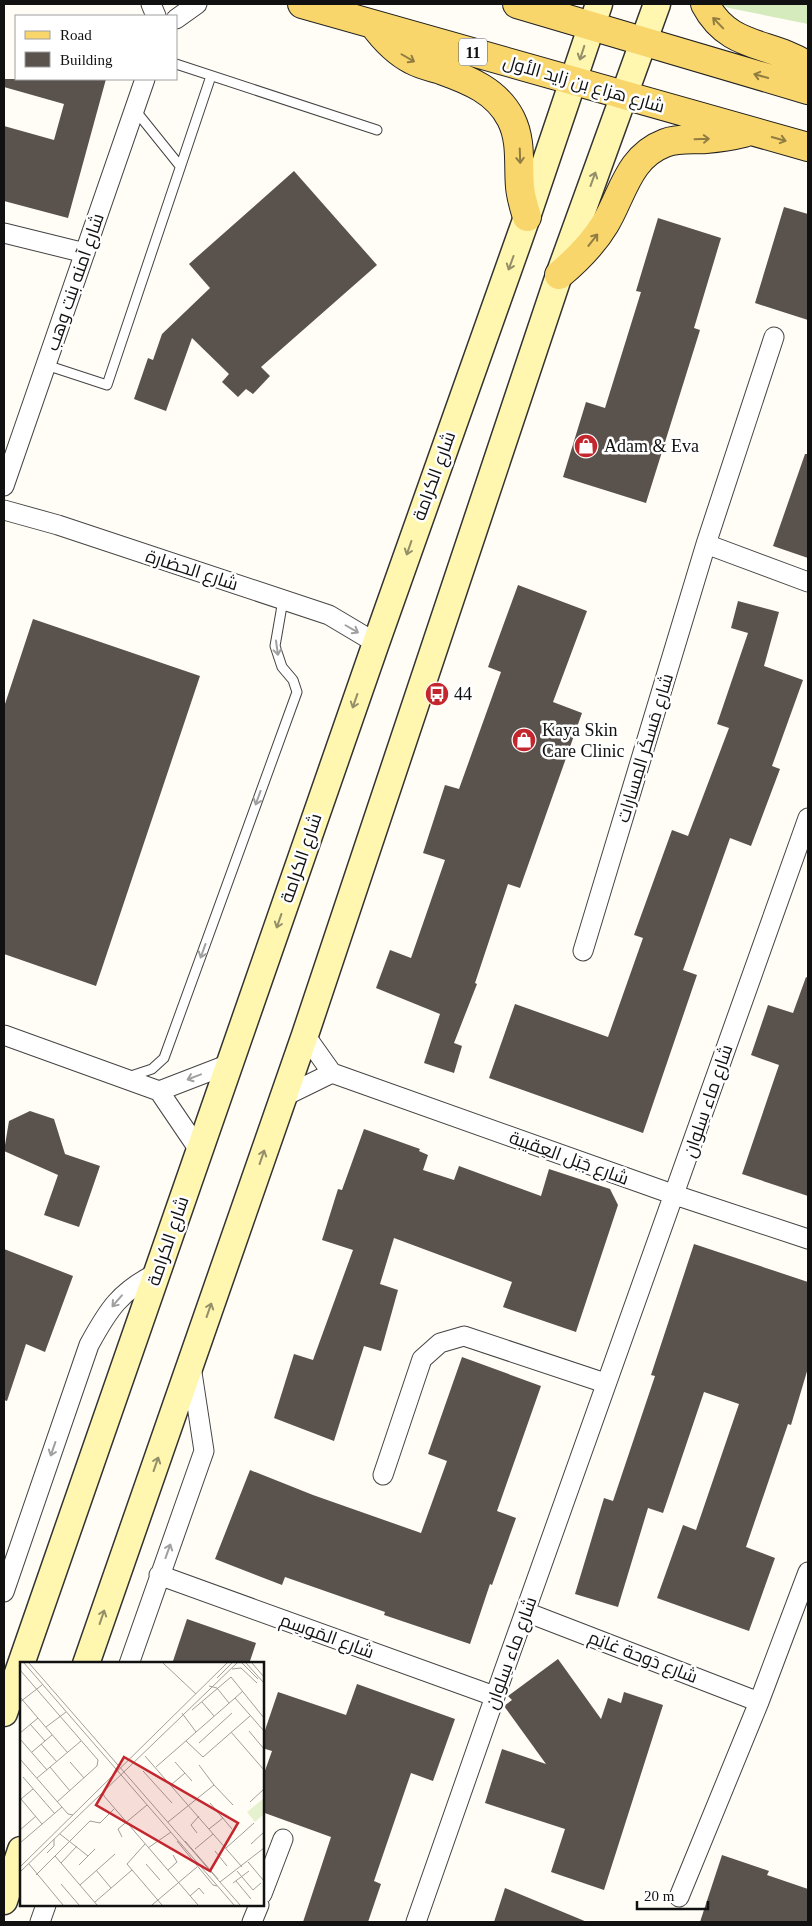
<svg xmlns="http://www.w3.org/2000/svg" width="812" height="1926" font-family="'Times New Roman',Cairo,serif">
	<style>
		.green { fill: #d5ebbd }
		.building { fill: #5a524d }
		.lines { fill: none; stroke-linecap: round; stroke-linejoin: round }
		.lane-casing { stroke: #444; stroke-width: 11 }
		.street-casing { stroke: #444; stroke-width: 21 }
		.secondary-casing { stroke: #333; stroke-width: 29 }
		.primary-casing { stroke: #222; stroke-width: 30 }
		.lane { stroke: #fff; stroke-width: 9 }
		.street { stroke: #fff; stroke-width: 19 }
		.secondary { stroke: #fff6b0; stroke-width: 26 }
		.primary { stroke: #f9d66b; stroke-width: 28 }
		.oneway { stroke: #917d42 }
		.oneway2 { stroke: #948f68 }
		.oneway3 { stroke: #a0a0a0 }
		.labels { text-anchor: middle; stroke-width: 5; stroke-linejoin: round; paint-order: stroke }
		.shield { fill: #fff; stroke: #585858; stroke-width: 1 }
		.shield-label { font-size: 16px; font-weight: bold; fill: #111 }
		.street-label { font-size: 18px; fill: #111; stroke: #fff }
		.poi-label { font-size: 18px; fill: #111; stroke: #fff; text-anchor: start }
		.inset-road { fill: none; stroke: #a09f9a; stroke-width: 1 }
		.view { fill: #c4262e; fill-opacity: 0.15; stroke: #c4262e; stroke-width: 2.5 }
		.inset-edge { fill: none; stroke: #111; stroke-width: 2.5 }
	</style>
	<rect width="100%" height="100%" fill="#fffdf5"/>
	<path class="green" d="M719 4H808V24L729 8Z"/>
	<path class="building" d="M4 79H106L68 218 4 201V126L54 140 64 104 4 87Z
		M294 171 377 265 261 367 270 376 253 394 246 389 238 397 222 382 229 374 192 338 166 411 134 399 148 358 153 360 162 334 210 288 189 264Z
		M784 207 808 214V320L755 303Z
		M658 218 721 238 694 328 700 330 646 503 563 477 586 402 605 408 641 292 636 291Z
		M805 454H808V558L773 546Z
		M518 585 587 611 553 702 582 713 520 888 508 884 475 983 477 984 454 1043 462 1046 454 1073 424 1063 440 1014 376 988 390 950 411 958 445 860 423 853 445 785 459 789 501 672 488 667Z
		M738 601 779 612 764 666 803 680 772 766 780 769 751 846 730 838 683 970 697 975 643 1133 489 1078 515 1004 608 1037 643 938 634 935 672 830 688 836 729 728 717 724 748 633 731 628Z
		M33 619 200 676 96 986 4 954V707Z
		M806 977 808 978V1196L742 1174 779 1065 751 1055 768 1005 793 1013Z
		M30 1111 54 1119 65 1154 100 1166 79 1227 44 1215 58 1175 4 1151 9 1121Z
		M364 1129 420 1149 419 1151 428 1155 423 1170 454 1180 459 1166 541 1196 549 1169 610 1189 618 1205 576 1332 503 1307 512 1282 394 1238 380 1284 398 1290 381 1351 364 1346 334 1441 274 1418 294 1354 313 1360 353 1250 322 1240 338 1189 342 1190Z
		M694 1244 808 1282V1368L791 1425 788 1424 746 1547 775 1558 749 1631 657 1598 683 1525 696 1530 739 1404 704 1392 663 1513 648 1508 618 1607 575 1594 604 1498 613 1501 655 1376 651 1375Z
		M4 1249 73 1276 45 1352 26 1344 7 1401 4 1400Z
		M462 1357 541 1386 497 1511 516 1518 492 1585 490 1584 470 1644 384 1615 385 1612 285 1577 282 1585 215 1559 250 1470 313 1495 421 1533 447 1461 428 1454Z
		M187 1619 256 1643 249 1664H172Z
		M558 1659 601 1719 608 1698 621 1703 624 1692 663 1705 604 1890 551 1872 565 1829 485 1803 502 1749 546 1764 504 1706 512 1700 508 1696Z
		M357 1684 455 1719 433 1781 411 1773 374 1881 381 1884 368 1922H303L331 1837 262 1812V1779L272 1751 262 1748V1739L278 1692 346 1715Z
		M722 1855 769 1871 767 1875 808 1889V1922H700Z
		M505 1888 587 1922H494Z"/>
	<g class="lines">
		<g class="lane-casing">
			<path id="lane" d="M176 64 377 130
				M135 110 180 166
				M46 365 107 385 211 76
				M128 1077 152 1069 164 1058 297 692 293 680 282 667 275 646 283 600"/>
		</g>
		<g class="street-casing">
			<path id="street" d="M151 4 156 16
				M176 19 197 4
				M4 233 85 253
				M4 486 145 79
				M4 510 58 525 329 615 376 643
				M706 544 808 582
				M583 951 706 544 774 337
				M4 1035 159 1091 199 1150
				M305 1035 332 1073 675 1195 808 1239
				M159 1091 229 1064
				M283 1097 332 1073
				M383 1475 422 1359 440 1343 464 1336 605 1383
				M159 1575 494 1696
				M4 1592 89 1345C108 1310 120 1291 157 1273
				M526 1612 759 1702
				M129 1664 204 1451 191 1366
				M262 1894 283 1839
				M679 1897 759 1702 808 1572
				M40 1922 46 1905
				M252 1922 259 1905
				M416 1922C544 1553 678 1186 808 818"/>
		</g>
		<g class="secondary-casing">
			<path id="secondary" d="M86 1664 305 1035 559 275 657 4
				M4 1713 376 643 527 217 599 4
				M4 1901 21 1850"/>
		</g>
		<g class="primary-casing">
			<path id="primary" d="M302 4 808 147
				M517 4 808 90
				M705 4C729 50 770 41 808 66
				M373 24C384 39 396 52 412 60 421 65 431 67 441 70 469 80 497 91 511 119 522 141 518 164 520 187 521 198 524 207 527 217
				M559 275C577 260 593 244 605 224 623 194 628 157 665 143 678 138 692 140 706 139 719 138 732 136 744 133"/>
		</g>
		<use href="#lane" class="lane"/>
		<use href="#street" class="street"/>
		<use href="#secondary" class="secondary"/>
		<use href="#primary" class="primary"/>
	</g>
	<defs><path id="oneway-shaft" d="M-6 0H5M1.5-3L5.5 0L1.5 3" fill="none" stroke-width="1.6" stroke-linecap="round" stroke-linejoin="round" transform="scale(1.25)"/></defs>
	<g class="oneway">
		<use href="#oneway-shaft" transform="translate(718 23) rotate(-134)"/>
		<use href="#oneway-shaft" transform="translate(408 58) rotate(30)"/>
		<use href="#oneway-shaft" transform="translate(761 76) rotate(-164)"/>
		<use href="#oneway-shaft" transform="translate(702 139) rotate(-2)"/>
		<use href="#oneway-shaft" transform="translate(779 139) rotate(16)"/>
		<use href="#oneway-shaft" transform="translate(520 156) rotate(88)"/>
		<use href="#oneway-shaft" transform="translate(593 240) rotate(-52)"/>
	</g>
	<g class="oneway2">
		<use href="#oneway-shaft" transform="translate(582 53) rotate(108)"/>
		<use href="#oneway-shaft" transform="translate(593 179) rotate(-70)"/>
		<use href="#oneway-shaft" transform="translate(511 263) rotate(110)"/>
		<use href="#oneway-shaft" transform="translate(409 548) rotate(109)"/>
		<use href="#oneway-shaft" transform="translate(355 701) rotate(109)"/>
		<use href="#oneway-shaft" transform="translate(279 921) rotate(109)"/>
		<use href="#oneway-shaft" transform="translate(262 1157) rotate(-71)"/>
		<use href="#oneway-shaft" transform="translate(209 1310) rotate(-71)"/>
		<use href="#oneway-shaft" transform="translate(156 1464) rotate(-71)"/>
		<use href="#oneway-shaft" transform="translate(102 1617) rotate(-71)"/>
	</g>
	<g class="oneway3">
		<use href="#oneway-shaft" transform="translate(352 629) rotate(30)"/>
		<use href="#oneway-shaft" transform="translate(277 648) rotate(82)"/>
		<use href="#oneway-shaft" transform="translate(258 798) rotate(110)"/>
		<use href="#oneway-shaft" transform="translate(203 951) rotate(110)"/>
		<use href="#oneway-shaft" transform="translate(194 1077) rotate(159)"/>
		<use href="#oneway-shaft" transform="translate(117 1301) rotate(131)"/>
		<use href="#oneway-shaft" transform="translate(53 1449) rotate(109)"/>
		<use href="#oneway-shaft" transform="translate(168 1551) rotate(-70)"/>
	</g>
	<defs>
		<g id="shop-disc" transform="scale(1.25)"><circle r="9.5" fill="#c4262e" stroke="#fff"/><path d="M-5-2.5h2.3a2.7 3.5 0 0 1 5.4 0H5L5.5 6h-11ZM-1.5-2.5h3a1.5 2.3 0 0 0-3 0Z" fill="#fff"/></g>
		<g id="bus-disc" transform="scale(1.25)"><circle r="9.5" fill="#c4262e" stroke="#fff"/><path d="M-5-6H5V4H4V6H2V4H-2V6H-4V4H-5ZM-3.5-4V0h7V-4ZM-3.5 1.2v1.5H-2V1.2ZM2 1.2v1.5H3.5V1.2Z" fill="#fff"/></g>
	</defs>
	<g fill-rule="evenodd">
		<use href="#shop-disc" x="586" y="446"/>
		<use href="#bus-disc" x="437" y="694"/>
		<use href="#shop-disc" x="524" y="740"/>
	</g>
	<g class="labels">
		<rect class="shield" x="459" y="38.5" width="28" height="27" rx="4"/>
		<g class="shield-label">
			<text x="473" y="58">11</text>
		</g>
		<g class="street-label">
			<text transform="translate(584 84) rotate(16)" y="6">شارع هزاع بن زايد الأول</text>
			<text transform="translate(75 282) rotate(-71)" y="6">شارع آمنه بنت وهب</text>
			<text transform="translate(434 476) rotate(-70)" y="6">شارع الكرامة</text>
			<text transform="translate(192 570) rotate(18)" y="6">شارع الحضارة</text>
			<text transform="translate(645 748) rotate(-73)" y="6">شارع مَسكَر المِسارات</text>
			<text transform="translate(301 858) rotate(-71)" y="6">شارع الكرامة</text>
			<text transform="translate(708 1101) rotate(-71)" y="6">شارع ماء سِلوان</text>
			<text transform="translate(569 1158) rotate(20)" y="6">شارع جَبَل العِقيبة</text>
			<text transform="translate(168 1241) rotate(-71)" y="6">شارع الكرامة</text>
			<text transform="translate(327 1636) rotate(20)" y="6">شارع المَوسِم</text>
			<text transform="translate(511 1653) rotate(-70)" y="6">شارع ماء سِلوان</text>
			<text transform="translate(643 1657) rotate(21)" y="6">شارع دَوحة غانِم</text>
		</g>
		<g class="poi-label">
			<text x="604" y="452">Adam &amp; Eva</text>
			<text x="454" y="700">44</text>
			<text x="542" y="736">Kaya Skin<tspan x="542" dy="21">Care Clinic</tspan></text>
		</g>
	</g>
	<g transform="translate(20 1662)">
		<rect width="244" height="244" fill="#fffdf5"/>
		<path d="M244 136V152L235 160 227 150Z" fill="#e6f2cf"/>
		<path class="inset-road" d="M4 1 214 243M9 1 220 243M143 1 176 32M222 1 238 17M226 1 244 21M232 1 244 15M212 7 221 6 237 21M0 8 78 98 77 104 37 140M197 16 212 1M189 24 197 26 209 41M0 35 47 90M215 36 244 69M0 40 22 23M182 40 194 54M172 48 211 15 244 56M162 51 176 70M10 62 25 79M26 65 46 50M229 69 244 87M211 70 244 108M0 71 18 56M0 77 27 108M166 79 183 95 230 54M179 81 212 51M21 82 37 100M12 90 32 73M125 94 222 205M0 97 48 152 53 153M50 100 64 116M155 100 172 119M179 103 194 123M30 105 50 129M136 105 223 29M123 109 152 141M3 115 35 152M17 116 61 79M152 122 165 111M83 130 84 134 178 243M1 137 22 162M1 137 13 127M230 140 244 127M190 141 212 167M148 160 194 123 213 143M189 167 203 156M0 168 16 154M177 171 171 163 179 154M40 172 68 194M102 175 98 167 127 143M157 179 193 223 197 224M165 179 198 217M0 181 42 145M125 182 107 202 142 243M231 182 244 170M128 186 151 170M206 186 234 161M175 187 193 172M195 189 207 204M27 191 34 184V177M35 194 77 243M228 200 244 219M41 201 57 184M9 202 43 243M126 202 140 218M59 203 75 187M0 205 207 1M76 208 91 226M148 208 157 200 153 193M217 209 233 228 241 221M0 210 217 1M16 213 70 159 80 161 94 147M216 219 231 237M200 220 244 186M213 221 229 209M41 222 59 243M60 223 95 192M170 234 179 226 184 232M75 240 112 208M132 243 177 205"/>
		<path class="view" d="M104 95 218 161 190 209 76 143Z"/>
		<rect width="244" height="244" class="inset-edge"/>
	</g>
	<rect width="812" height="1926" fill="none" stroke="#111111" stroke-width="10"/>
	<rect x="15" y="15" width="162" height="65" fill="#ffffff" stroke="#a0a0a0"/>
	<rect x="25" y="31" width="25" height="8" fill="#f9d66b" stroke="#a0a0a0"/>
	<text x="60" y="40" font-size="15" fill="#111111">Road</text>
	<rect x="25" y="52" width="25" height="15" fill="#5a524d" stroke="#a0a0a0"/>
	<text x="60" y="65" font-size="15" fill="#111111">Building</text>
	<path d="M637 1901v8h71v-8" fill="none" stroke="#111111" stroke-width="2.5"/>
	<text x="644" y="1901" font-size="15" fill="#111111" stroke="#ffffff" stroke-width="4" paint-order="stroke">20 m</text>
</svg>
